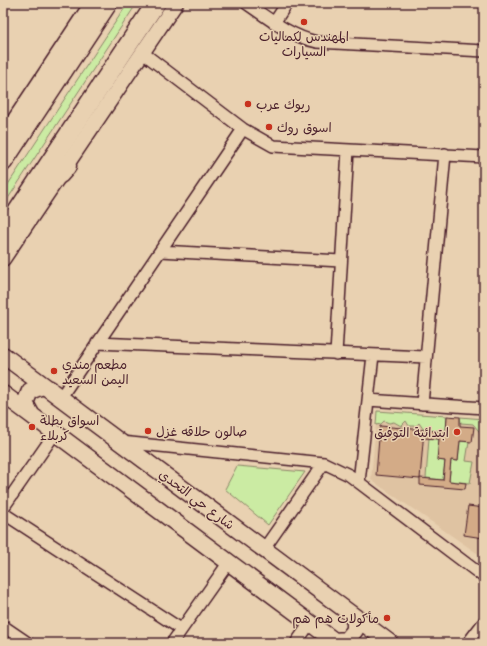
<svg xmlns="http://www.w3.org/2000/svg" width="487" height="646" font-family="'Playpen Sans','Playpen Sans Arabic',sans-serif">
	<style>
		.built { fill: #dfc3a2 }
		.green { fill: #cbeba3; stroke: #8a8567 }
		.building { fill: #d3ab87; stroke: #4a1f2b }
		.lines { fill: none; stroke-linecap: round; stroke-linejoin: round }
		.minor-casing { stroke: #4a1f2b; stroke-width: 14 }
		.tertiary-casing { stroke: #4a1f2b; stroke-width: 17 }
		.secondary-casing { stroke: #4a1f2b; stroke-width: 19 }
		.primary-casing { stroke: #4a1f2b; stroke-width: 21 }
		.minor { stroke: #e9d1b1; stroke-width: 11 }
		.tertiary { stroke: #e9d1b1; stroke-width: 14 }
		.secondary { stroke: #e9d1b1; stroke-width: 16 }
		.primary { stroke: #e9d1b1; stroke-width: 18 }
		.poi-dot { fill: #c8321e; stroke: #e9d1b1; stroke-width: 1.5 }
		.labels { text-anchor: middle; stroke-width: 3; stroke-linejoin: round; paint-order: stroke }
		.poi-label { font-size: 13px; fill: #4a1f2b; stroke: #e9d1b1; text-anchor: start }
		.street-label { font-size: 13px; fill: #4a1f2b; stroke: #e9d1b1 }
	</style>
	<rect width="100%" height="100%" fill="#e9d1b1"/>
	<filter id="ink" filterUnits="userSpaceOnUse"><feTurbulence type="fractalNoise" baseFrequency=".025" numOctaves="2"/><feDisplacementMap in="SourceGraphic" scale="8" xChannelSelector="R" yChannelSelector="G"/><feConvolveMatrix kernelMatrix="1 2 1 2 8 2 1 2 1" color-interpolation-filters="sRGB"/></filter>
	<g filter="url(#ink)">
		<path class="built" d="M377 411 484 419V558L371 480Z"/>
		<path class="green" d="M128 3H137L3 206V192Z
			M377 411 447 416 446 432 424 430 419 423 416 426H409L406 421 401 426 394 422 389 423 384 421 381 424 376 425Z
			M460 417 484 419V437L473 424 461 423Z
			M429 438 439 439 437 460 445 461 443 480 426 478Z
			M460 441 469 442 466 461 474 462 470 483 449 481 451 460 458 461Z
			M237 466 305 472 268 525 225 489Z"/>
		<path class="building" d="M447 416 460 417V426L474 427 472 442 460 441 458 461 451 460 449 481 466 483 465 489 420 485V478L443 480 445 461 437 460 439 439 423 438 424 430 446 432Z
			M380 426 424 430 420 479 376 475Z
			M468 506 484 508 483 538 464 535Z"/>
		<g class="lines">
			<g class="minor-casing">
				<path id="minor" d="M246 3C269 19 290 36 317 42L484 51
					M274 23 287 3
					M143 53 243 129 273 146 484 157
					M160 251 341 261
					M97 343 426 357
					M336 354 348 150
					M61 397 243 129
					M368 400 484 408
					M422 404 445 154
					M121 442 324 463 349 475 484 577
					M359 482 373 355
					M3 508 55 433
					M3 513 181 629
					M264 549 324 463
					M3 626 28 643
					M172 643 229 562
					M296 643 310 623
					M468 643 484 622"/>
			</g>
			<g class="tertiary-casing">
				<path id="tertiary" d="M3 137 92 3
					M3 259 176 3"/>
			</g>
			<g class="secondary-casing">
				<path id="secondary" d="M3 355 390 643
					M3 394 337 643
					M31 414 25 403 30 391 42 386 50 389
					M334 641 347 640 355 630V621L350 614"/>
			</g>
			<g class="primary-casing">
				<path id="primary" d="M3 162 108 3
					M35 190 60 174 67 166
					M3 233 156 3"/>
			</g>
			<use href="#minor" class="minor"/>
			<use href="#tertiary" class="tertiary"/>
			<use href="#secondary" class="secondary"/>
			<use href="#primary" class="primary"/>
		</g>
	</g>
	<g class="poi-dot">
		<circle cx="304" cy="22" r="4"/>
		<circle cx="248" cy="104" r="4"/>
		<circle cx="269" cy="127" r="4"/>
		<circle cx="54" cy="371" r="4"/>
		<circle cx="32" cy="427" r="4"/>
		<circle cx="148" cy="431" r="4"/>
		<circle cx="457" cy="432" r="4"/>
		<circle cx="387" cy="618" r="4"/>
	</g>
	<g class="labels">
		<g class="poi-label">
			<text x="304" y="41" text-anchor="middle">المهندس لكماليات<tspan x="304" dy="15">السيارات</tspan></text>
			<text x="256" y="109">ريوك عرب</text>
			<text x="277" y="132">اسوق روك</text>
			<text x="62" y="369">مطعم مندي<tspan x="62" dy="15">اليمن السعيد</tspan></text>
			<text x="40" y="425">اسواق بطلة<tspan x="40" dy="15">كربلاء</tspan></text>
			<text x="156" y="436">صالون حلاقه غزل</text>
			<text x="449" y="437" text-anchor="end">ابتدائية التوفيق</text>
			<text x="379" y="623" text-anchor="end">مأكولات هم هم</text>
		</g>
		<g class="street-label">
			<text transform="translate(197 499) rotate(37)" y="5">شارع حي التحدي</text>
		</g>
	</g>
	<rect width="487" height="646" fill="none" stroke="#e9d1b1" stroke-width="16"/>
	<rect x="8" y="8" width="471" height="630" fill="none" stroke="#4a1f2b" stroke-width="1.5" filter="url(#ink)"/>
</svg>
